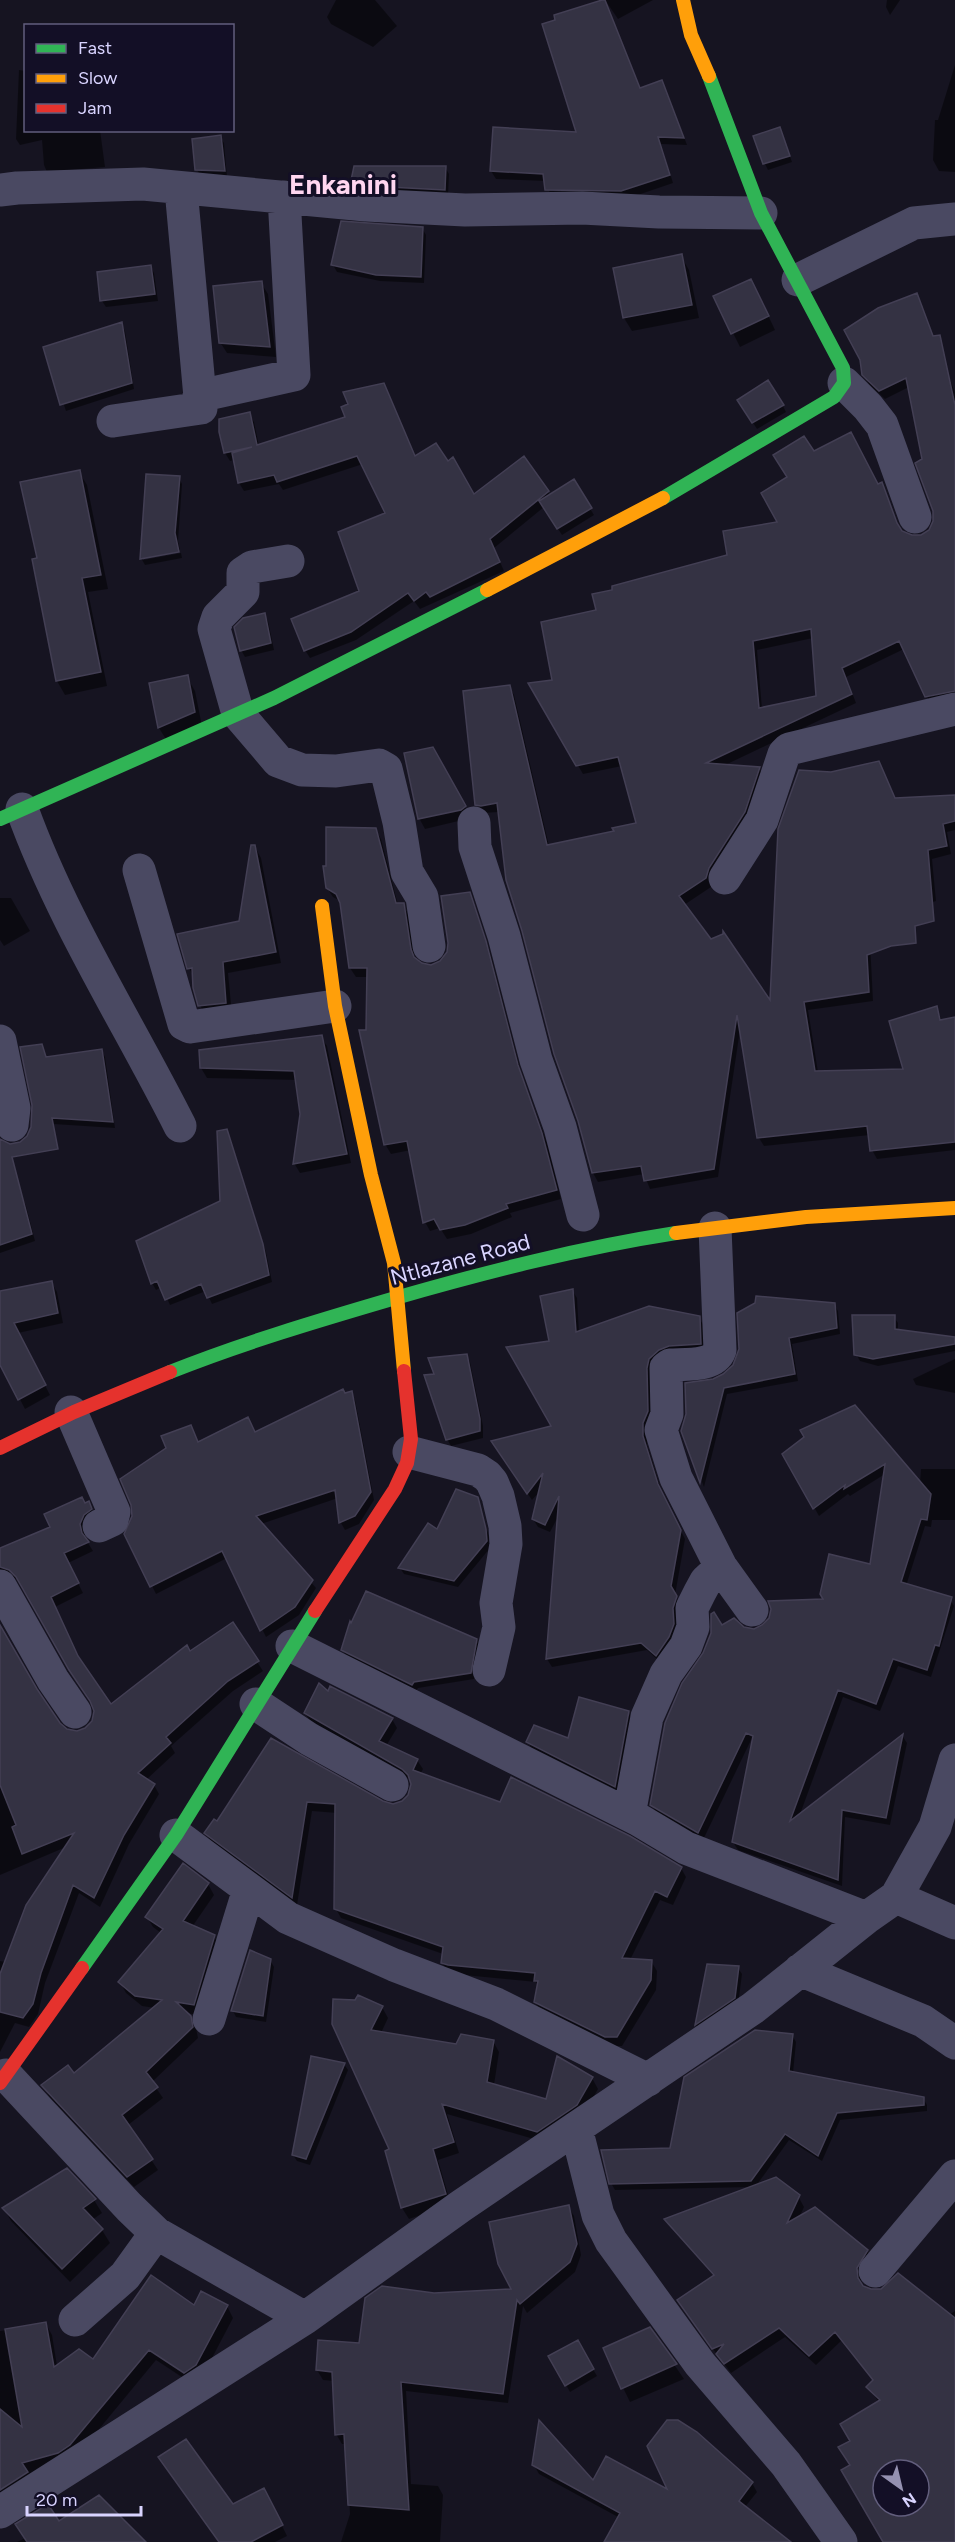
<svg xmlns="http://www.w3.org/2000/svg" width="955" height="2542" font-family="Figtree,sans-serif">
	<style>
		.shadow { fill: #0007; fill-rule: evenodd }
		.building { fill: #343243; stroke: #433f54; stroke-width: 1.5; fill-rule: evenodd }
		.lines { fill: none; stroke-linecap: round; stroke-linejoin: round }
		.street { stroke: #4a4962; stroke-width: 33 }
		.fast { stroke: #30b455; stroke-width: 14 }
		.slow { stroke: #ff9f0a; stroke-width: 14 }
		.jam { stroke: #e5322d; stroke-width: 14 }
		.labels { text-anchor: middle; stroke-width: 6; stroke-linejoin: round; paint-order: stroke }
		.street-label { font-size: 22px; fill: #d9d4ff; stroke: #130f26 }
		.district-label { font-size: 28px; font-weight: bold; fill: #ffd6f0; stroke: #130f26 }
	</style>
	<rect width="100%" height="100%" fill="#161421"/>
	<path class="shadow" d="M336 0H375L397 26 373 47 331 24 327 17Z
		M605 0H653L618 19Z
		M887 0H900L890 15 886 7Z
		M607 8 641 89 661 81 666 89 687 145 661 144 673 183 626 199 551 197 546 181 496 179 491 171 578 134Z
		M955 65V172L939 171 933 160 935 120H938Z
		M19 70 26 71V130H100L105 167 47 172 44 165 42 140 20 145 16 139Z
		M780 129 792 162 768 170 765 164Z
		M220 137 224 143 227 177 201 176 197 170Z
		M445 167 449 174 448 196 355 191 351 184Z
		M422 228 426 235 424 283 380 281 337 272 333 265Z
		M681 256 689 270 699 318 632 331 624 318Z
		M151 267 154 273 158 301 106 307 102 301 98 274Z
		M261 283 268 294 276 357 227 353 220 342Z
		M758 294 775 330 740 347 715 297Z
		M916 295 955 392V699L931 705 904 649 846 677 856 703 723 766 759 768 764 777 749 821 713 877 711 887 684 905 711 941 771 1005 895 799 955 797V830L947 832 951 854 932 859 936 901 862 926 870 942 873 1001 808 1010 818 1072 905 1071 936 1008 942 1021 955 1018V1150L877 1159 872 1150 870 1135 764 1146 759 1138 740 1030 718 1177 650 1189 644 1174 598 1182 593 1173 499 812 482 813 477 804 509 686 514 695 549 846 616 832 638 824 622 766 583 774 530 684 554 681 597 611 614 591 728 556 779 523 789 478 814 453 878 486 882 484 900 531 912 537 921 536 930 531 935 521 934 511 909 387 885 399 869 384 864 374ZM813 638 818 698 762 709 757 650Z
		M121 324 125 331 134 389 66 411 45 348Z
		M383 385 416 457 474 496 548 492 550 496 573 481 594 515 562 535 544 507 494 548 504 571 420 609 414 601 356 640 310 658 305 650 361 592 387 514 363 464 283 490 279 484 244 491 239 483 235 460 230 461 225 453 249 414 254 422 259 446 347 418Z
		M783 406 786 412 757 429 743 407Z
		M79 472 87 485 108 589 88 592 107 686 65 695 57 681 34 560 38 559Z
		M179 478 182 484 178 541 180 550 143 556V560L181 553 182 558 145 565 141 558Z
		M264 615 268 621 274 650 245 657 241 650Z
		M187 677 195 691 202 726 167 741 159 728 151 684Z
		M432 748 471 818 425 829 419 818Z
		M375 829 381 839 398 905H403L408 914 415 960 421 965 431 966 441 962 448 953 469 893 474 903 490 952 522 1076 547 1143 561 1199 510 1213 512 1217 471 1234 447 1239 440 1228 430 1231 425 1222 411 1150 391 1154 385 1144 367 1031 368 977H356L350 968 342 902 333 897 327 888Z
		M255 847 261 858 281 963 228 973 232 1014 206 1017 200 1005 194 977 189 968 241 923Z
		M0 898H11L30 931 4 946 0 940Z
		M321 1037 327 1046 351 1163 300 1173 294 1163 301 1114 297 1080 207 1078 201 1068V1052Z
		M102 1051 105 1057 115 1128 38 1123Z
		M226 1131 266 1252 272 1282 212 1304 206 1291 170 1305 162 1287 156 1290 152 1283 222 1202Z
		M0 1156 7 1161 26 1206 35 1241 0 1253Z
		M51 1282 57 1292 63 1323 18 1333 50 1395 25 1409 0 1361V1292Z
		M572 1290 577 1298 579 1333 699 1318 704 1326 705 1351 652 1420 647 1432V1445L662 1493 685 1539 675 1595 681 1605 678 1633 661 1663 647 1650 552 1667 547 1659 560 1513 550 1532 538 1527 533 1519 541 1490 532 1500 498 1450 553 1427 551 1342Z
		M834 1304 838 1311 840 1334 792 1344 798 1381 727 1394 704 1487 682 1431 713 1381Z
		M894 1317 898 1323V1331L955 1339V1351L878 1366 860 1361 856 1354Z
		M466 1355 470 1362 483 1426V1438L451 1446 447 1439Z
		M955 1359V1393L916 1385 913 1379Z
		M351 1393 355 1400 374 1500 359 1524 345 1530 341 1523 338 1498 261 1524 316 1588 299 1615 266 1637 227 1558 156 1594 126 1534 168 1449 190 1426 198 1444 255 1434Z
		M854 1407 920 1483 921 1469H955V1520H932L931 1527 925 1526 906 1586 949 1598 954 1606 931 1677 898 1666 880 1711 843 1697 799 1817 903 1737 907 1743 890 1825 845 1817 842 1886 738 1850 733 1842 754 1741 751 1740 703 1840 656 1813 652 1804 721 1627 755 1630 825 1600 872 1566 885 1474 850 1496 848 1494 819 1516 784 1454Z
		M477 1498 489 1537 490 1548 458 1587 404 1574 400 1568 438 1531Z
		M88 1503 93 1512 85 1534 86 1540 93 1551 68 1563 83 1593 55 1607 81 1663 110 1707 232 1624 263 1671 233 1691 171 1746 175 1753 146 1780 154 1785 159 1794 129 1844 100 1907 79 1893 45 1983 38 2014 29 2027 15 2023 0 2052V1961L6 1962 66 1847 0 1875V1627L36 1691 58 1724 67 1731 77 1732 87 1728 93 1721 95 1711 23 1586 17 1579 7 1576 0 1578V1550L52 1527Z
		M476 1641 480 1647 474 1679 418 1688 416 1691 346 1656 342 1649Z
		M329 1693 392 1719 397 1728 386 1746 417 1760 423 1769 420 1775 681 1868 686 1877 673 1905 660 1900 630 1960 651 1961 657 1971 656 1990 622 2046H611L541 2011 535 2002 538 1986 536 1982 454 1974 448 1972 442 1963 443 1954 341 1918 336 1909 337 1813 312 1811 297 1905 211 1842 206 1833 217 1823 271 1740 382 1803 393 1805 403 1802 409 1795 412 1784 408 1778 311 1722 305 1713Z
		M628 1712 634 1723 620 1796 534 1753 528 1742 569 1740Z
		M183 1865 208 1884 214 1895 192 1927 214 1936 220 1947 199 2015 185 2013 196 2028 198 2038 152 2082 163 2098 128 2125 158 2170 134 2187 49 2096 43 2085 74 2076 155 2008 142 2006 126 1993 120 1982 161 1933 153 1927 147 1917Z
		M270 1960 274 1967 266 2022 236 2017 233 2011Z
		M708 1965 738 1968 742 1974 738 2005 700 2030 696 2025Z
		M382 2007 388 2018 381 2033 457 2046 493 2041 499 2052 494 2085 547 2101 592 2078 598 2089 583 2116 544 2142 447 2114 459 2153 438 2160 451 2205 409 2219 402 2208 386 2152 391 2150 334 2023Z
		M792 2035 796 2042 793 2073 923 2098 927 2105V2111L840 2120 822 2161 789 2140 756 2186 798 2196 804 2207 799 2218 867 2251 873 2261 861 2279 862 2287 949 2315 955 2311V2542H885L852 2441 879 2402 868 2387 874 2382 841 2341 816 2365 785 2337 731 2373 684 2310 714 2276 672 2229 666 2220 752 2187 615 2190 611 2183 671 2150ZM883 2470H919V2506H883Z
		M344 2064 348 2070 310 2165 297 2161 293 2155Z
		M94 2200 102 2213 92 2220 102 2230 110 2243 70 2282 11 2221 4 2208Z
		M568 2206 574 2216 581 2255 575 2272 527 2313 523 2306 508 2403 406 2391 411 2484 438 2486 443 2495 440 2542H341L350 2514 346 2444H342L336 2434 334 2381 323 2380 317 2370 360 2345 434 2295 514 2290Z
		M227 2306 233 2318 202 2377 191 2383 156 2360 76 2457 64 2464 28 2475 33 2484 0 2499V2331L46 2324 52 2335 57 2366 93 2361 194 2307Z
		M649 2328 684 2379 630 2402 604 2349Z
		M577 2342 597 2376 570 2392 550 2356Z
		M534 2465 593 2483 670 2493 752 2483 757 2492 745 2507 771 2542H718L618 2517 539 2474Z
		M269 2499 287 2536 275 2542H220L232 2506Z
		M58 2523 140 2542H17Z"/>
	<path class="building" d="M602 0H605L640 88 662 80 684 138 658 137 670 175 621 191 545 190 543 174 490 171 493 127 576 132 542 24 555 20 554 15Z
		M780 127 790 156 763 164 753 136Z
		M221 135 225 171 195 170 192 139Z
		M354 166H446L445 190 350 185Z
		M341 221 423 227 421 277 376 275 331 265Z
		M682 254 692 305 623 318 613 268Z
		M151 265 155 294 100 301 97 272Z
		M751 279 769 316 731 334 713 296Z
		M262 281 270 347 219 343 213 286Z
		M917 293 933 336 940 335 955 405V691L925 697 899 641 842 668 852 694 706 763 760 767 745 812 709 868 706 878 679 896 711 939 723 934V931L770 1000 778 829 799 770 831 772 879 761 895 798 955 795V821L943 824 947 846 928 850 934 921 915 926 916 943 891 946 867 955 869 992 804 1002 815 1071 903 1069 889 1021 937 1006 940 1020 955 1017V1142L870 1151 867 1126 757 1138 737 1015 714 1169 644 1181 641 1166 592 1173 578 1121 554 1054 522 931 506 880 497 803 481 806 475 805 463 691 510 685 547 845 614 831 612 828 636 823 618 757 576 766 528 683 552 680 541 622 596 610 592 594 612 590V586L727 555 723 531 777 522 761 493 787 477 773 455 804 436 814 451 851 432 878 484 882 482 897 523 902 531 912 535H921L929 530 933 521V511L915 463 922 459 906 378 879 391 862 375 860 360 844 330 878 308ZM811 629 816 696 759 708 753 641Z
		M122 322 132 383 60 405 43 347Z
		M768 380 784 405 752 423 737 400Z
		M384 383 415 456 436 443 448 461 453 457 474 494 524 456 549 491 490 539 500 562 430 597 426 592 414 601 408 593 351 632 304 651 291 619 359 591 338 532 385 513 357 456 277 482 274 475 238 483 232 453 252 447 224 453 219 432V419L250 412 257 445 345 417 341 407 348 404 343 392Z
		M80 470 101 575 82 578 101 672 56 681 32 559 37 558 20 482Z
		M146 474 180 476 175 533 179 552 140 559Z
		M574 479 592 508 557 529 539 501Z
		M265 613 271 643 240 651 234 627 243 618Z
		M188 675 195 712 158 728 149 683Z
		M433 747 466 806 461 810 418 819 404 753Z
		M326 827 376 828 396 903H404L411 949 414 957 422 963 431 965 440 961 447 952 448 943 441 896 470 892 486 941 518 1065 542 1133 557 1190 506 1204 508 1208 465 1225 440 1230 434 1219 423 1223 407 1141 384 1145 359 1030H366L367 968H349L340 903 336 894 326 888 323 866H326Z
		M251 845H255L276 952 223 962 226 1003 198 1006 193 988 192 968 187 969 177 934 239 921Z
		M322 1035 347 1154 293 1164 300 1114 294 1071 200 1068 199 1050Z
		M42 1044 46 1057 102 1049 113 1122 52 1118 58 1149 12 1157 32 1234 0 1245V1139L10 1144 20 1142 27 1136 31 1127 32 1105 20 1047Z
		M227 1129 263 1244 269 1275 207 1298 201 1284 165 1300 157 1281 151 1284 136 1241 220 1201 217 1131Z
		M52 1281 58 1313 14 1323 46 1385 18 1400 0 1365V1291Z
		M573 1289 576 1332 649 1306 700 1316 701 1344 669 1346 659 1350 649 1359 647 1368 648 1411 643 1423V1436L658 1484 681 1530 671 1586 677 1596 673 1608 674 1624 669 1637 656 1656 641 1643 546 1659 559 1496 545 1525 532 1519 543 1473 527 1494 491 1441 551 1426 506 1347 549 1341 540 1296Z
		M756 1296 835 1303 837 1328 789 1338 795 1374 724 1388 700 1483 681 1431 686 1414 685 1383 713 1379 723 1374 733 1365 739 1349 737 1313 755 1303Z
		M852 1315H895V1329L955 1337V1344L873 1359 854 1355Z
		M467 1354 480 1419V1431L446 1440 424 1375 434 1374 428 1358Z
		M343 1389 345 1393 352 1391 371 1492 355 1516 339 1523 335 1490 256 1516 313 1580 295 1607 260 1631 222 1551 150 1587 124 1534 132 1516 131 1505 120 1479 166 1448 161 1436 191 1425 198 1442 248 1417 255 1432Z
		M855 1405 931 1494 927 1520 921 1519 901 1582 952 1597 939 1646 935 1645 927 1670 893 1659 876 1704 838 1690 790 1821 903 1734 886 1818 842 1810 838 1880 732 1842 753 1736 746 1733 698 1833 650 1805 665 1723 682 1683 703 1653 711 1633V1614L714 1612 722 1625 734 1618 744 1627 754 1629 762 1625 769 1618 771 1609 768 1601 823 1599 820 1594 829 1554 870 1564 885 1464 844 1489 845 1485 813 1509 782 1454 804 1437 800 1430Z
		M456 1489 478 1497 486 1529 487 1541 454 1581 398 1568 428 1523 437 1529Z
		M82 1497 85 1503 89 1501 92 1509 84 1515 80 1524 82 1533 89 1542 64 1553 79 1583 51 1597 78 1656 111 1704 187 1645 190 1651 233 1622 259 1661 228 1681 166 1737 171 1743 138 1773 155 1784 124 1835 94 1898 73 1885 41 1973 33 2004 23 2018 0 2012V1974L26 1905 74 1833 22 1854 12 1827 16 1825 0 1785V1625L37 1689 60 1723 67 1729 77 1731 85 1728 92 1721 94 1711 90 1701 69 1670 16 1577 9 1570 0 1567V1548L50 1527 44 1514Z
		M366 1591 477 1639 471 1673 414 1682 412 1685 341 1650 350 1621 351 1623Z
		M319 1683 328 1691 330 1686 393 1718 379 1741 418 1759 413 1770 500 1802 511 1777 630 1836 682 1867 667 1897 655 1891 622 1958 652 1960 651 1980 617 2037H605L534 2002 538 1981H534L535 1973 448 1965 441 1963 443 1947 334 1909 335 1804 307 1802 292 1898 204 1833 214 1819 217 1821 271 1738 383 1801 393 1804 402 1801 408 1795 411 1784 408 1775 402 1769 304 1713Z
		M579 1697 629 1711 615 1787 526 1742 534 1725 568 1738Z
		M183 1863 209 1883 183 1921 215 1935 194 2005 176 2002 191 2016 193 2027 146 2072 158 2087 122 2115 153 2159 127 2177 41 2085 68 2065 74 2073 162 2000 135 1996 118 1982 163 1929 145 1917Z
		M250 1950 271 1959 263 2016 231 2011Z
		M707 1964 739 1966 735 1998 695 2025Z
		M358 1995 383 2006 371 2030 456 2044 461 2034 494 2040 487 2082 546 2099 557 2056 593 2077 577 2105 537 2132 442 2104 454 2142 433 2149 446 2194 401 2208 385 2151 389 2149 332 2024 333 1999 355 2000Z
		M755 2030 793 2034 789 2071 924 2097V2105L837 2113 818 2156 785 2134 751 2181 609 2184 601 2150 670 2148 684 2077Z
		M311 2056 345 2063 306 2159 292 2155Z
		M67 2168 96 2199 83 2208 103 2229 62 2269 2 2208Z
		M776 2177 800 2195 787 2223 815 2207 868 2250 857 2268 858 2278 863 2286 871 2289H881L898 2273 955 2318V2542H883L841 2470 850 2465 838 2447 850 2441 840 2424 880 2400 866 2387 873 2380 835 2332 809 2356 779 2328 724 2364 716 2354 724 2344 712 2349 677 2300 714 2275 664 2219ZM883 2470H919V2506H883Z
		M569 2205 577 2244 570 2262 520 2304 517 2300 503 2394 401 2382 409 2510 348 2505 344 2434 335 2435 332 2372 316 2370 318 2340 359 2343 365 2298 382 2286 434 2293 511 2289 498 2264 489 2222Z
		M151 2275 194 2305 201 2291 228 2305 196 2365 184 2373 149 2350 70 2445 58 2453 22 2463 28 2472 0 2490V2409L22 2427 5 2329 46 2322 54 2367 79 2349 93 2359Z
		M650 2327 677 2364 621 2389 603 2348Z
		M578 2340 594 2369 565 2386 548 2356Z
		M539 2420 593 2480 606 2456 667 2489 647 2446 667 2420H678L697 2432 753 2482 739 2501 791 2542H604L620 2513 532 2465Z
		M186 2439 233 2504 264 2488 283 2525 251 2542H219L158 2457Z
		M99 2495 146 2542H27L15 2524 48 2504 59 2521Z"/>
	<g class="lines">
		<path class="street" d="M0 190 17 188 143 184 366 205 465 210 582 208 659 212 761 213
			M798 280 914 223 955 219
			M844 383 868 407 882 425 915 517
			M199 396 294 375 284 197
			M113 421 201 408 181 189
			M288 561 252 567 243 573V592L218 617 214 629 238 714 278 761 302 770 336 771 379 765 386 769 399 822 407 872 422 897 429 946
			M22 809C62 920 127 1021 180 1126
			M474 823 475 847 504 936 536 1060 560 1127 583 1215
			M139 870 184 1024 190 1027 335 1006
			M725 878 762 820 784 754 789 749 955 709
			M0 1041 14 1108 12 1125
			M715 1228 720 1350C714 1367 685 1364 670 1365L666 1368 667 1414 661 1430 676 1478 721 1567 752 1610
			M71 1412 114 1512 112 1520 99 1526
			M409 1452 478 1470 487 1476 492 1482 498 1496 505 1526 506 1544 496 1603 499 1627 489 1670
			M0 1586 53 1680 75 1712
			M292 1646 639 1820 686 1848 866 1918
			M256 1704 309 1739 392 1785
			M629 1815 647 1717 666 1674 686 1646 693 1627 692 1608 700 1592 706 1581 721 1567
			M176 1835 288 1918 394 1965 496 2004 648 2080
			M896 1897 955 1923
			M800 1970 923 2021 955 2043
			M209 2019 249 1889
			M6 2075 129 2207 156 2233 305 2318
			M576 2128 598 2215 611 2241 700 2364 786 2464 841 2542
			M875 2271 955 2176
			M75 2320 125 2276 156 2233
			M0 2512 305 2318 461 2206 753 2008 866 1918 896 1897 935 1827 955 1760"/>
		<path class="fast" d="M663 498 834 397 844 383 843 368 761 213 709 76
			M0 819 274 698 487 590
			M170 1372C243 1343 317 1321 392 1299 486 1272 579 1248 676 1233
			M82 1968 176 1835 315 1611"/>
		<path class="slow" d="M683 0 691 35 709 76
			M487 590 663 498
			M322 906 335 1006 371 1175 394 1263 404 1371
			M676 1233 806 1217 955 1208"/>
		<path class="jam" d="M0 1448 74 1412 170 1372
			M315 1611 395 1489 407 1463 411 1439 404 1371
			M0 2083 82 1968"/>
	</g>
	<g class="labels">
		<g class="street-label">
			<text transform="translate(460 1259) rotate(-15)" y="8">Ntlazane Road</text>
		</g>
		<g class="district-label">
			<text x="343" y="194">Enkanini</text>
		</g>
	</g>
	<rect x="24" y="24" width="210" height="108" fill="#130f26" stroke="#625e7d" stroke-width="1.5"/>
	<rect x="36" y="44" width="30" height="9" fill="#30b455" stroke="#625e7d" stroke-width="1.5"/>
	<text x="78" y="54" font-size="18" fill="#d9d4ff">Fast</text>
	<rect x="36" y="74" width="30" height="9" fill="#ff9f0a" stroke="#625e7d" stroke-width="1.5"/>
	<text x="78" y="84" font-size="18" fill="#d9d4ff">Slow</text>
	<rect x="36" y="104" width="30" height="9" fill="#e5322d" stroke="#625e7d" stroke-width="1.5"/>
	<text x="78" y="114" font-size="18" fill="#d9d4ff">Jam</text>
	<g transform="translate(901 2488) rotate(146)"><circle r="28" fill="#130f26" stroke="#625e7d" stroke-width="1.5"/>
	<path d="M0-4.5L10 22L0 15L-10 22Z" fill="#9591b1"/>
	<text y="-9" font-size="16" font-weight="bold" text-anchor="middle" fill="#d9d4ff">N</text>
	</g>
	<path d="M27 2506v9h114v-9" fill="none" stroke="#d9d4ff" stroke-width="3"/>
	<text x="36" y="2506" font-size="18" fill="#d9d4ff" stroke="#130f26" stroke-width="4.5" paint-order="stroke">20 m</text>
</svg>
